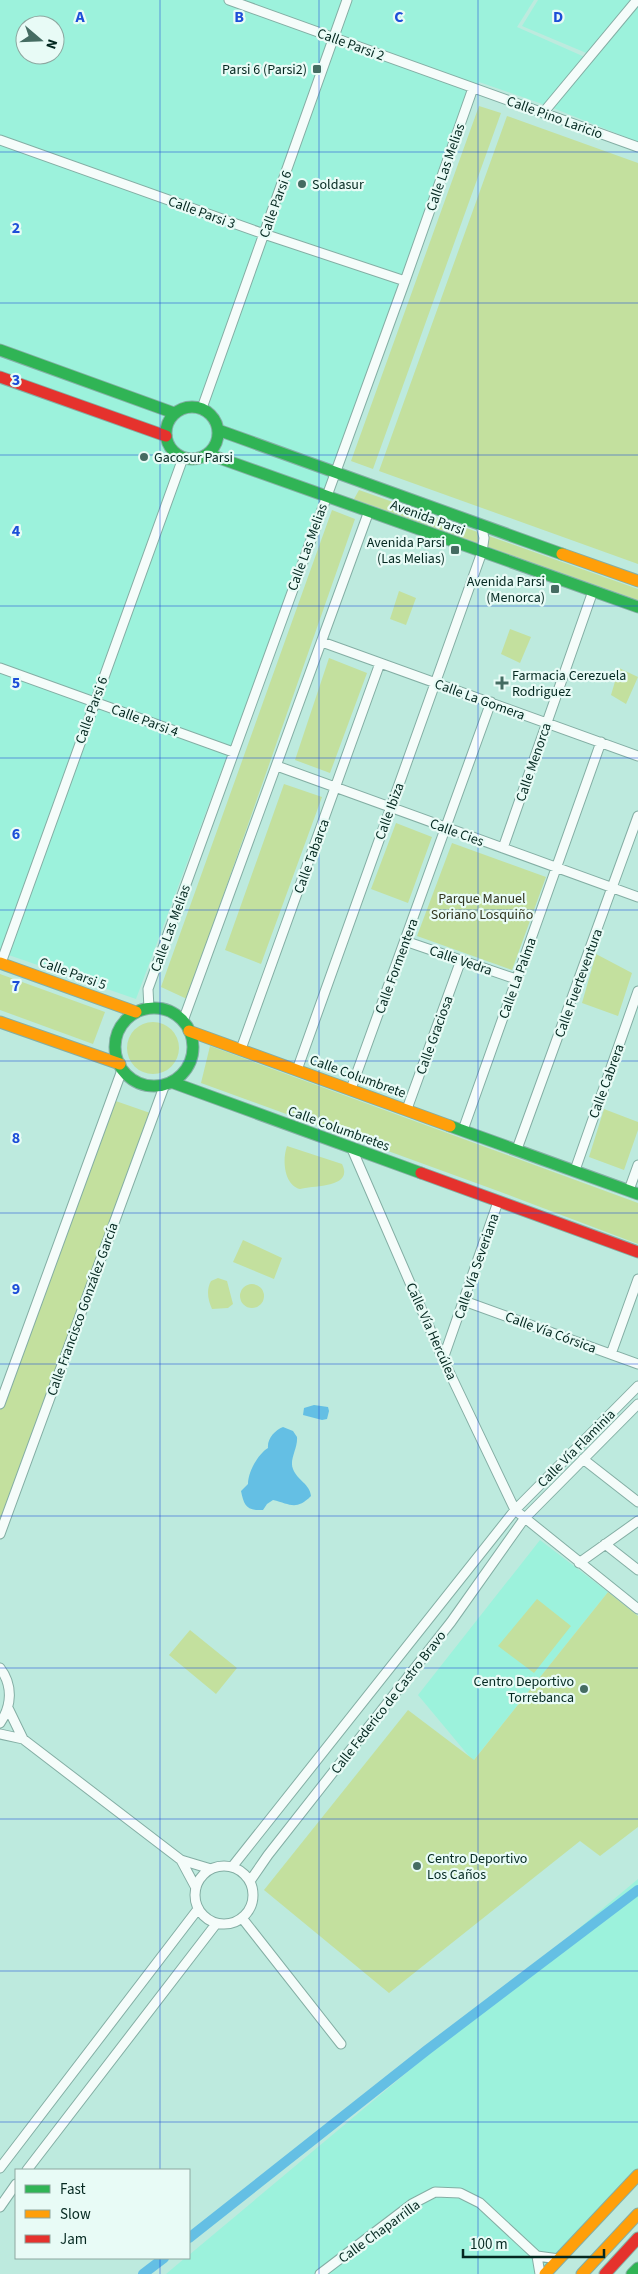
<svg xmlns="http://www.w3.org/2000/svg" width="638" height="2274" font-family="'Source Sans 3',sans-serif">
	<style>
		.built { fill: #9cf2dc; fill-rule: evenodd }
		.green { fill: #c3e09e }
		.water { fill: #64bfe4 }
		.lines { fill: none; stroke-linecap: round; stroke-linejoin: round }
		.canal { stroke: #64bfe4; stroke-width: 10 }
		.street-casing { stroke: #84aea4; stroke-width: 11 }
		.fast-casing { stroke: #84aea4; stroke-width: 13 }
		.slow-casing { stroke: #84aea4; stroke-width: 13 }
		.jam-casing { stroke: #84aea4; stroke-width: 13 }
		.street { stroke: #f5fcfa; stroke-width: 9 }
		.fast { stroke: #30b455; stroke-width: 11 }
		.slow { stroke: #ff9f0a; stroke-width: 11 }
		.jam { stroke: #e5322d; stroke-width: 11 }
		.grid { fill: none; stroke: #1d4ed8; stroke-width: 1; stroke-opacity: 0.55 }
		.poi-dot { fill: #456c62; stroke: #e8fbf6; stroke-width: 2 }
		.labels { text-anchor: middle; stroke-width: 4.5; stroke-linejoin: round; paint-order: stroke }
		.street-label { font-size: 14px; fill: #042820; stroke: #e8fbf6 }
		.poi-label { font-size: 14px; fill: #042820; stroke: #e8fbf6; text-anchor: end }
		.park-label { font-size: 14px; fill: #31351e; stroke: #e8fbf6 }
		.grid-label { font-size: 16px; text-anchor: middle; font-weight: bold; fill: #1d4ed8; stroke: #e8fbf6; stroke-width: 4.5; stroke-linejoin: round; paint-order: stroke }
	</style>
	<rect width="100%" height="100%" fill="#bdeade"/>
	<path class="built" d="M0 0H534L517 27 587 58 591 55 522 26 538 0H638V142L548 106 479 82 136 999 0 952ZM25 25H55V55H25Z
		M540 1540 608 1592 473 1761 418 1695Z
		M638 1879V2171L542 2274H166L185 2258H189V2255Z"/>
	<path class="green" d="M479 106 501 113 373 469 351 461Z
		M507 116 638 163V564L379 471Z
		M359 490 638 589V600L354 499Z
		M332 510 355 519 187 999 161 987Z
		M399 591 416 598 406 625 390 619Z
		M510 629 531 637 520 663 501 654Z
		M329 658 367 673 330 773 295 760Z
		M619 668 638 677 626 704 611 695Z
		M284 784 322 797 261 964 225 950Z
		M396 823 432 837 408 903 371 889Z
		M452 843 546 877 512 970 417 936Z
		M596 954 632 973 618 1016 582 1003Z
		M0 974 105 1012 93 1044 0 1010Z
		M127 1048a26 26 0 1 1 52 0a26 26 0 1 1-52 0Z
		M210 1046 638 1203V1244L498 1191 201 1083Z
		M110 1099 153 1114 0 1534V1404Z
		M604 1109 638 1122V1130L624 1170 589 1157Z
		M287 1146 342 1164C354 1188 314 1185 300 1189 284 1185 282 1160 287 1146Z
		M243 1240 282 1258 274 1279 233 1262Z
		M218 1278 227 1281 233 1304 228 1308 212 1309C208 1300 206 1290 211 1281Z
		M240 1296a12 12 0 1 1 24 0a12 12 0 1 1-24 0Z
		M608 1592 638 1616V1827L600 1856 580 1841 389 1993 264 1890 408 1710 474 1760Z
		M537 1599 571 1626 534 1673 498 1646Z
		M190 1630 237 1668 216 1694 169 1655Z"/>
	<path class="water" d="M314 1405 328 1407 329 1411 327 1419 322 1420 303 1415 304 1408Z
		M283 1427 293 1431 297 1437C298 1448 289 1460 293 1469 297 1480 310 1484 311 1496 296 1511 290 1504 273 1500L267 1504 263 1510C246 1511 244 1505 241 1491L248 1484C248 1472 258 1454 268 1448 267 1439 275 1430 283 1427Z"/>
	<g class="lines">
		<path class="canal" d="M189 2238 427 2050 638 1890
			M143 2274 164 2258"/>
		<g class="street-casing">
			<path id="street" d="M229 0 638 147
				M543 113 637 0
				M0 140 264 234 405 281
				M202 408 347 0
				M322 642 638 756
				M0 668 233 752
				M277 766 638 897
				M503 848 593 591
				M405 941 516 979
				M1 963 183 458
				M149 1008 148 989 405 281 473 88
				M183 1021 369 511
				M241 1049 380 663
				M297 1070 482 552 484 538 481 525
				M351 1089 491 702
				M407 1109 461 960
				M463 1130 601 742
				M352 1149 443 1359 515 1510 638 1609
				M517 1149 638 816
				M575 1170 638 991
				M629 1190 638 1165
				M464 1301 638 1364
				M611 1354 638 1279
				M443 1359 498 1202
				M0 1404 122 1070
				M583 1459 638 1502
				M0 1534 165 1084
				M605 1544 638 1570
				M579 1563 638 1521
				M0 1668C13 1685 12 1706 0 1723
				M8 1708 23 1739
				M0 1734 23 1739 181 1860 211 1869
				M181 1860 196 1888
				M195 1895a29 29 0 1 1 58 0a29 29 0 1 1-58 0Z
				M232 1867 515 1510 638 1386
				M250 1881 268 1855 451 1622 524 1519 638 1404
				M242 1918 341 2044
				M0 2168 198 1909
				M27 2170 216 1924
				M0 2207 16 2184
				M537 2256 540 2274
				M320 2274 412 2204 435 2192 460 2193 480 2203 537 2256 559 2259"/>
		</g>
		<g class="fast-casing">
			<path id="fast" d="M0 350 174 413
				M166 433a26 26 0 1 1 52 0a26 26 0 1 1-52 0Z
				M218 430 562 554
				M208 454 638 607
				M115 1047a39 39 0 1 1 78 0a39 39 0 1 1-78 0Z
				M171 1082 421 1173
				M450 1126 638 1194
				M632 2274 638 2268"/>
		</g>
		<g class="slow-casing">
			<path id="slow" d="M562 554 638 581
				M0 963 136 1012
				M0 1022 120 1064
				M189 1031 450 1126
				M545 2274 638 2175
				M582 2274 638 2214"/>
		</g>
		<g class="jam-casing">
			<path id="jam" d="M0 377 166 436
				M421 1173 638 1252
				M605 2274 638 2238"/>
		</g>
		<use href="#street" class="street"/>
		<use href="#fast" class="fast"/>
		<use href="#slow" class="slow"/>
		<use href="#jam" class="jam"/>
	</g>
	<path class="grid" d="M160 0V2170M319 0V2274M478 0V2274M0 152H638M0 303H638M0 455H638M0 606H638M0 758H638M0 910H638M0 1061H638M0 1213H638M0 1364H638M0 1516H638M0 1668H638M0 1819H638M0 1971H638M0 2122H638M160 2258V2274"/>
	<g class="poi-dot">
		<rect x="312" y="64" width="10" height="10" rx="2.5"/>
		<circle cx="302" cy="184" r="5"/>
		<circle cx="144" cy="457" r="5"/>
		<rect x="450" y="545" width="10" height="10" rx="2.5"/>
		<rect x="550" y="584" width="10" height="10" rx="2.5"/>
		<path d="M499.5 675.5h5v5h5v5h-5v5h-5v-5h-5v-5h5z"/>
		<circle cx="584" cy="1689" r="5"/>
		<circle cx="417" cy="1866" r="5"/>
	</g>
	<g class="labels">
		<g class="street-label">
			<text transform="translate(351 44) rotate(20)" y="5">Calle Parsi 2</text>
			<text transform="translate(555 117) rotate(20)" y="5">Calle Pino Laricio</text>
			<text transform="translate(445 167) rotate(-71)" y="5">Calle Las Melias</text>
			<text transform="translate(275 204) rotate(-70)" y="5">Calle Parsi 6</text>
			<text transform="translate(202 212) rotate(20)" y="5">Calle Parsi 3</text>
			<text transform="translate(428 517) rotate(20)" y="5">Avenida Parsi</text>
			<text transform="translate(307 547) rotate(-70)" y="5">Calle Las Melias</text>
			<text transform="translate(480 699) rotate(20)" y="5">Calle La Gomera</text>
			<text transform="translate(91 710) rotate(-70)" y="5">Calle Parsi 6</text>
			<text transform="translate(145 720) rotate(20)" y="5">Calle Parsi 4</text>
			<text transform="translate(533 762) rotate(-71)" y="5">Calle Menorca</text>
			<text transform="translate(389 811) rotate(-70)" y="5">Calle Ibiza</text>
			<text transform="translate(457 832) rotate(20)" y="5">Calle Cies</text>
			<text transform="translate(311 856) rotate(-70)" y="5">Calle Tabarca</text>
			<text transform="translate(170 928) rotate(-70)" y="5">Calle Las Melias</text>
			<text transform="translate(461 960) rotate(19)" y="5">Calle Vedra</text>
			<text transform="translate(396 966) rotate(-70)" y="5">Calle Formentera</text>
			<text transform="translate(73 973) rotate(20)" y="5">Calle Parsi 5</text>
			<text transform="translate(517 978) rotate(-70)" y="5">Calle La Palma</text>
			<text transform="translate(578 983) rotate(-70)" y="5">Calle Fuerteventura</text>
			<text transform="translate(434 1035) rotate(-70)" y="5">Calle Graciosa</text>
			<text transform="translate(358 1076) rotate(20)" y="5">Calle Columbrete</text>
			<text transform="translate(606 1081) rotate(-70)" y="5">Calle Cabrera</text>
			<text transform="translate(339 1128) rotate(20)" y="5">Calle Columbretes</text>
			<text transform="translate(476 1266) rotate(-71)" y="5">Calle Vía Severiana</text>
			<text transform="translate(82 1309) rotate(-70)" y="5">Calle Francisco González García</text>
			<text transform="translate(432 1331) rotate(66)" y="5">Calle Vía Hercúlea</text>
			<text transform="translate(551 1332) rotate(20)" y="5">Calle Vía Córsica</text>
			<text transform="translate(576 1448) rotate(-45)" y="5">Calle Vía Flaminia</text>
			<text transform="translate(388 1702) rotate(-52)" y="5">Calle Federico de Castro Bravo</text>
			<text transform="translate(379 2231) rotate(-36)" y="5">Calle Chaparrilla</text>
		</g>
		<g class="poi-label">
			<text x="307" y="74">Parsi 6 (Parsi2)</text>
			<text x="312" y="189" text-anchor="start">Soldasur</text>
			<text x="154" y="462" text-anchor="start">Gacosur Parsi</text>
			<text x="445" y="547">Avenida Parsi<tspan x="445" dy="16">(Las Melias)</tspan></text>
			<text x="545" y="586">Avenida Parsi<tspan x="545" dy="16">(Menorca)</tspan></text>
			<text x="512" y="680" text-anchor="start">Farmacia Cerezuela<tspan x="512" dy="16">Rodriguez</tspan></text>
			<text x="574" y="1686">Centro Deportivo<tspan x="574" dy="16">Torrebanca</tspan></text>
			<text x="427" y="1863" text-anchor="start">Centro Deportivo<tspan x="427" dy="16">Los Caños</tspan></text>
		</g>
		<g class="park-label">
			<text x="482" y="903">Parque Manuel<tspan x="482" dy="16">Soriano Losquiño</tspan></text>
		</g>
	</g>
	<g class="grid-label">
		<text x="80" y="22">A</text>
		<text x="239" y="22">B</text>
		<text x="399" y="22">C</text>
		<text x="558" y="22">D</text>
		<text x="16" y="233">2</text>
		<text x="16" y="385">3</text>
		<text x="16" y="536">4</text>
		<text x="16" y="688">5</text>
		<text x="16" y="839">6</text>
		<text x="16" y="991">7</text>
		<text x="16" y="1143">8</text>
		<text x="16" y="1294">9</text>
	</g>
	<rect x="15" y="2169" width="175" height="90" fill="#e8fbf6" stroke="#8da7a0"/>
	<rect x="25" y="2185" width="25" height="8" fill="#30b455" stroke="#8da7a0"/>
	<text x="60" y="2194" font-size="15" fill="#042820">Fast</text>
	<rect x="25" y="2210" width="25" height="8" fill="#ff9f0a" stroke="#8da7a0"/>
	<text x="60" y="2219" font-size="15" fill="#042820">Slow</text>
	<rect x="25" y="2235" width="25" height="8" fill="#e5322d" stroke="#8da7a0"/>
	<text x="60" y="2244" font-size="15" fill="#042820">Jam</text>
	<g transform="translate(40 40) rotate(109)"><circle r="24" fill="#e8fbf6" stroke="#8da7a0"/>
	<path d="M0-4L9 19L0 12L-9 19Z" fill="#456c62"/>
	<text y="-8" font-size="14" font-weight="bold" text-anchor="middle" fill="#042820">N</text>
	</g>
	<path d="M463 2249v8h141v-8" fill="none" stroke="#042820" stroke-width="2.5"/>
	<text x="470" y="2249" font-size="15" fill="#042820" stroke="#e8fbf6" stroke-width="4" paint-order="stroke">100 m</text>
</svg>
